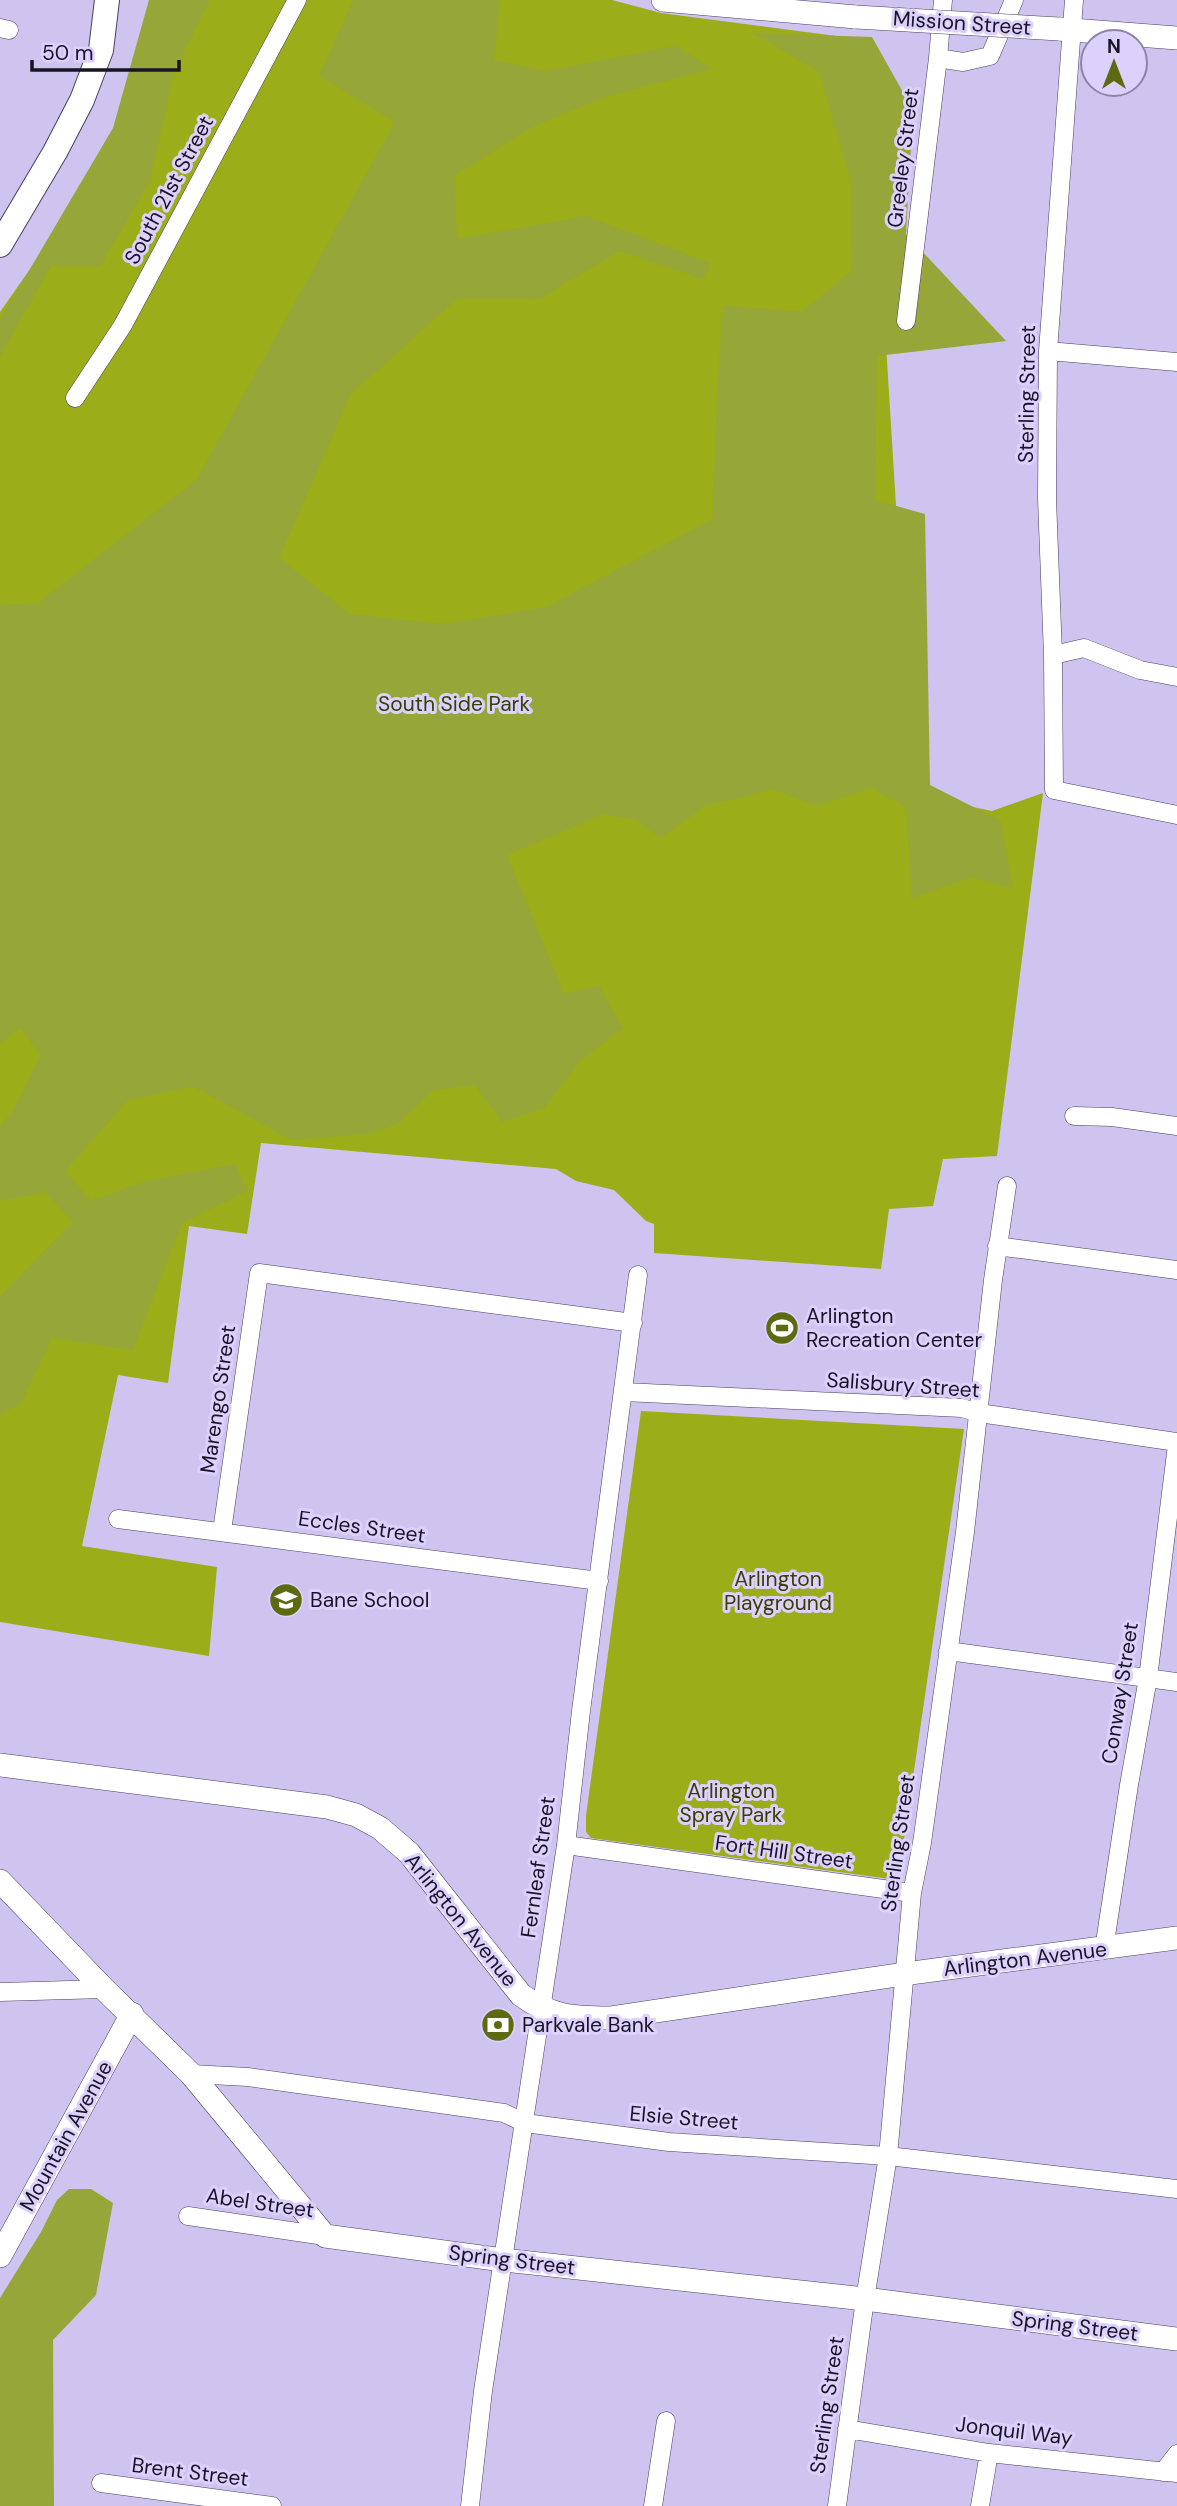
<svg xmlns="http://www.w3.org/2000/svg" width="1177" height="2506" font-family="'DM Sans',sans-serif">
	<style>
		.green { fill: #9bad18 }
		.forest { fill: #96a638 }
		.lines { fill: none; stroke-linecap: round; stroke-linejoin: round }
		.minor-casing { stroke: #493e63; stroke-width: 19 }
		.tertiary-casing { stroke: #493e63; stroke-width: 24 }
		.secondary-casing { stroke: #493e63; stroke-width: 26 }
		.minor { stroke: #fff; stroke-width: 18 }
		.tertiary { stroke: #fff; stroke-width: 23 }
		.secondary { stroke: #fff; stroke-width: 24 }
		.tertiary-bridge-casing { stroke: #493e63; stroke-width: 24; stroke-linecap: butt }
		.tertiary-bridge { stroke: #fff; stroke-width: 23 }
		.labels { text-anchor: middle; stroke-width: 6; stroke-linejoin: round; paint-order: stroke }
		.street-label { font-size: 21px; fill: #191424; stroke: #dcd0fd }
		.park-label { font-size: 21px; fill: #373f01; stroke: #dcd0fd }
		.poi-label { font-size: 21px; fill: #191424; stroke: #dcd0fd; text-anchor: start }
	</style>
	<rect width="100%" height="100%" fill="#cfc3ef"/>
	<path class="green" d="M158 0H612L661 13 867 40 914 795 992 811 1043 793 997 1156 943 1159 933 1206 889 1209 881 1269 654 1253V1224L646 1221 614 1190 576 1181 556 1169 261 1143 247 1234 189 1226 168 1383 118 1375 82 1546 217 1567 209 1656 0 1622V312L122 138Z
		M641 1411 964 1429 898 1880 591 1838 586 1832V1816Z"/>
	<path class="forest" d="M149 0H210L175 69 149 183 100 266H51L0 356V320L113 128Z
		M353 0H500L494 60 545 71 676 46 712 69 605 97 534 126 454 176 457 239 586 216 710 263 704 279 619 251 539 299 458 298 351 394 279 558 350 614 442 624 546 607 713 519 717 394 723 305 802 312 852 270 851 181 819 72 753 33 872 37 913 110 906 234 1006 341 877 356 875 500 925 514 930 785 1001 821 1013 888 972 877 912 898 906 807 871 788 816 806 773 789 745 797 706 805 661 838 636 820 604 814 507 855 564 994 599 986 623 1028 580 1061 544 1108 502 1122 475 1085 433 1090 399 1123 368 1134 292 1140 192 1086 127 1101 65 1171 91 1201 142 1182 235 1164 247 1191 182 1223 133 1350 52 1338 21 1403 2 1413 0 1417V1296L73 1222 45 1192 0 1201V1126L12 1112 41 1055 20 1028 0 1043V605L38 603 197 479 395 122 319 76Z
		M69 2189H91L113 2203 96 2295 53 2340 54 2506H0V2298L41 2232 57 2200Z"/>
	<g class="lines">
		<g class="minor-casing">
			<path id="minor" d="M1074 0 1048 351 1047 499 1053 655 1054 790 1177 815
				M0 28 9 30
				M938 58 963 62 990 56 1014 0
				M906 321 938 58 943 0
				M1048 351 1177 362
				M75 398 123 325 297 0
				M1053 655 1084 648 1140 670 1177 677
				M1074 1116 1112 1117 1177 1126
				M997 1246 1177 1270
				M624 1392 962 1408 979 1413 1177 1442
				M118 1519 599 1581
				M222 1531 259 1273 633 1323
				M948 1651 1177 1682
				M566 1845 912 1893
				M1104 1949 1129 1785 1148 1678 1177 1445
				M0 1992 104 1989
				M191 2074 248 2077 504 2113 525 2123 669 2142 888 2156 1177 2189
				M188 2216 325 2236
				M847 2429 989 2453 1177 2473
				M1163 2472 1177 2454
				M101 2483 272 2506
				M470 2506 483 2391 566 1845 581 1711 638 1275
				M653 2506 666 2421
				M837 2506 865 2299 888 2156 912 1893 922 1843 965 1532 993 1280 1007 1186
				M980 2506 989 2453"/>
		</g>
		<g class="tertiary-casing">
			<path id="tertiary" d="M663 0 856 17
				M1059 29 1177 38
				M0 1765 327 1807 356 1815 380 1828 409 1853 521 1995C552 2017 572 2018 610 2018L904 1974 1177 1938
				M0 1881 104 1989 191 2074 325 2236 503 2260 865 2299 1177 2339
				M0 2256 132 2014"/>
		</g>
		<g class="secondary-casing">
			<path id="secondary" d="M0 245 55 152 82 100 101 50 107 0"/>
		</g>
		<use href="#minor" class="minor"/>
		<use href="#tertiary" class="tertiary"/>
		<use href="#secondary" class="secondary"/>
		<g class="tertiary-bridge-casing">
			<path id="tertiary-bridge" d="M856 17 1059 29"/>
		</g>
		<use href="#tertiary-bridge" class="tertiary-bridge"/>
	</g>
	<defs>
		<g id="stadium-disc" transform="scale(1.75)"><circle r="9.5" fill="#5e6a11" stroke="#dcd0fd"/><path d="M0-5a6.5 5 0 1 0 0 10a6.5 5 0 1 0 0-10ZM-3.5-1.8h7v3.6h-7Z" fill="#fff"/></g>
		<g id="school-disc" transform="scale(1.75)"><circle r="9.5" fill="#5e6a11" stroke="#dcd0fd"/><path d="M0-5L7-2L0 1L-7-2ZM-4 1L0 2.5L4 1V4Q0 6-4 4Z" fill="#fff"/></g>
		<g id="bank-disc" transform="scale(1.75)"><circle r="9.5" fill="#5e6a11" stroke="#dcd0fd"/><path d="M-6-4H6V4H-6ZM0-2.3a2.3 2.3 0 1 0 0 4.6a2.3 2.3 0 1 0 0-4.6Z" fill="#fff"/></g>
	</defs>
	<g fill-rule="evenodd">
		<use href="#stadium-disc" x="782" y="1328"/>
		<use href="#school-disc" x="286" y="1600"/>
		<use href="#bank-disc" x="498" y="2025"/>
	</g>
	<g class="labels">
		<g class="street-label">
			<text transform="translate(962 23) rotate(4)" y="7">Mission Street</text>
			<text transform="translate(903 158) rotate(-83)" y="7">Greeley Street</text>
			<text transform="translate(169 190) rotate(-62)" y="7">South 21st Street</text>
			<text transform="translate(1027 394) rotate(-89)" y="7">Sterling Street</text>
			<text transform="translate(903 1385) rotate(4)" y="7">Salisbury Street</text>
			<text transform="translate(218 1399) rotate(-82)" y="7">Marengo Street</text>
			<text transform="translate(362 1527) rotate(8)" y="7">Eccles Street</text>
			<text transform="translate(1120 1693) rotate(-81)" y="7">Conway Street</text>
			<text transform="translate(898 1843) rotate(-82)" y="7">Sterling Street</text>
			<text transform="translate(784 1852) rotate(8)" y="7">Fort Hill Street</text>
			<text transform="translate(538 1867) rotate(-82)" y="7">Fernleaf Street</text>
			<text transform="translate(461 1920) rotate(51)" y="7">Arlington Avenue</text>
			<text transform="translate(1025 1959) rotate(-7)" y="7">Arlington Avenue</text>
			<text transform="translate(684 2118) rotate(5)" y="7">Elsie Street</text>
			<text transform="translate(66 2136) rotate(-61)" y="7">Mountain Avenue</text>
			<text transform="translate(260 2203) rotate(8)" y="7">Abel Street</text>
			<text transform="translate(512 2260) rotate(7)" y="7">Spring Street</text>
			<text transform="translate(1075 2326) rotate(7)" y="7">Spring Street</text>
			<text transform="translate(827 2405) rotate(-82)" y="7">Sterling Street</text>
			<text transform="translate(1014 2431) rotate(7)" y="7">Jonquil Way</text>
			<text transform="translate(190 2472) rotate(7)" y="7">Brent Street</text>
		</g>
		<g class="park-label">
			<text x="454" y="711">South Side Park</text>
			<text x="778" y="1586">Arlington<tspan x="778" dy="24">Playground</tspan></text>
			<text x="731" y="1798">Arlington<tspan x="731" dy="24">Spray Park</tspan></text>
		</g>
		<g class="poi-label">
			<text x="806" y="1323">Arlington<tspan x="806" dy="24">Recreation Center</tspan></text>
			<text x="310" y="1607">Bane School</text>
			<text x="522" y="2032">Parkvale Bank</text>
		</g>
	</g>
	<g transform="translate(1114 63)"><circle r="33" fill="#dcd0fd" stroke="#8e85a6" stroke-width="2"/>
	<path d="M0-5L12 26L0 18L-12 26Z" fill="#5e6a11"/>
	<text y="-10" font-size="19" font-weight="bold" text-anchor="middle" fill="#191424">N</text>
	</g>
	<path d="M32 60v10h147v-10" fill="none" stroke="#191424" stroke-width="3.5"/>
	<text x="42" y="60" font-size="21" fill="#191424" stroke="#dcd0fd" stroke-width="5" paint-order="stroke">50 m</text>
</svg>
